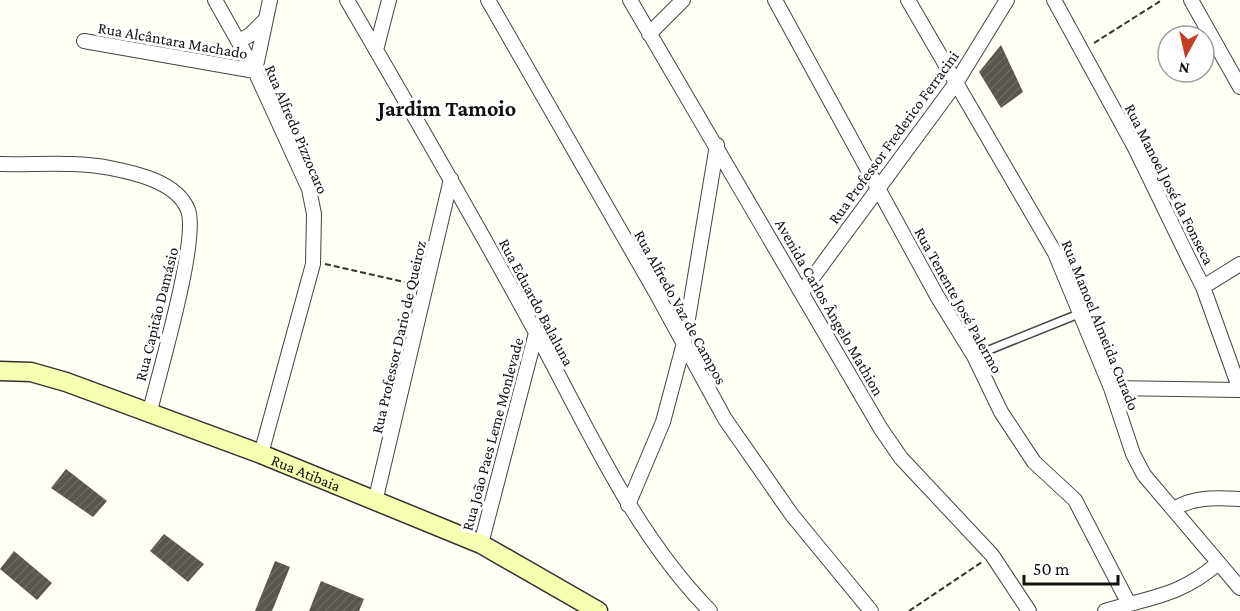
<svg xmlns="http://www.w3.org/2000/svg" width="1240" height="611" font-family="'Crimson Pro',serif">
	<style>
		.building { fill: url(#building-hatch) }
		.lines { fill: none; stroke-linecap: round; stroke-linejoin: round }
		.lane-casing { stroke: #444; stroke-width: 10 }
		.street-casing { stroke: #444; stroke-width: 16 }
		.secondary-casing { stroke: #333; stroke-width: 21 }
		.path { stroke: #333; stroke-width: 2; stroke-dasharray: 6 3; stroke-linecap: butt }
		.lane { stroke: #fff; stroke-width: 7 }
		.street { stroke: #fff; stroke-width: 14 }
		.secondary { stroke: #f8ffb0; stroke-width: 18 }
		.labels { text-anchor: middle; stroke-width: 6; stroke-linejoin: round; paint-order: stroke }
		.street-label { font-size: 16px; fill: #111; stroke: #fff }
		.district-label { font-size: 22px; font-weight: bold; fill: #111; stroke: #fff }
	</style>
	<defs>
		<pattern id="building-hatch" width="6" height="6" patternUnits="userSpaceOnUse" patternTransform="scale(1.5)"><rect width="6" height="6" fill="#5a554d"/><path d="M-1 1l2-2M0 6l6-6M5 7l2-2" fill="none" stroke="#6d6962"/></pattern>
	</defs>
	<rect width="100%" height="100%" fill="#fffff5"/>
	<path class="building" d="M1001 45 1023 92 1001 108 979 72Z
		M66 469 107 501 93 517 51 488Z
		M164 534 204 564 188 582 150 551Z
		M14 551 52 583 37 600 0 569Z
		M275 561 290 567 272 611H255Z
		M321 581 364 599 359 611H309Z"/>
	<g class="lines">
		<g class="lane-casing">
			<path id="lane" d="M974 356 1081 313"/>
		</g>
		<g class="street-casing">
			<path id="street" d="M215 0 255 71 309 189 314 214 313 264 261 454
				M347 0C411 110 475 220 535 331 588 428 632 531 710 611
				M488 0 655 291 725 419 792 515 871 611
				M630 0 881 429 901 458 992 555 1029 611
				M775 0 937 296 974 356 1001 412 1034 462 1075 500 1129 604
				M908 0 1055 253 1111 388 1133 454 1144 475 1240 588
				M1054 0 1135 148 1189 259 1203 287 1240 390
				M1191 0 1240 87
				M649 34 683 0
				M84 41 255 71
				M239 41 250 35 266 19
				M376 50 389 0
				M255 71 270 0
				M0 164C35 165 75 161 110 168 136 173 177 182 188 210 199 240 159 373 150 411
				M1203 287 1240 264
				M802 292 956 83 1007 0
				M1111 388 1240 390
				M375 502 451 179
				M628 505 663 422 684 343 717 145
				M1174 509C1195 496 1216 498 1240 499
				M481 544 536 333
				M1105 611C1150 597 1181 596 1218 563"/>
		</g>
		<g class="secondary-casing">
			<g id="secondary">
				<path id="s1" d="M0 371 31 372 66 382 261 454 481 544 598 611"/>
			</g>
		</g>
		<path class="path" d="M1094 43 1162 0
			M325 264 413 284
			M909 611 982 562"/>
		<use href="#lane" class="lane"/>
		<use href="#street" class="street"/>
		<use href="#secondary" class="secondary"/>
	</g>
	<g class="labels">
		<g class="street-label">
			<text transform="translate(173 40) rotate(10)" y="6">Rua Alcântara Machado</text>
			<text transform="translate(297 129) rotate(67)" y="6">Rua Alfredo Pizzocaro</text>
			<text transform="translate(893 137) rotate(-54)" y="6">Rua Professor Frederico Ferracini</text>
			<text transform="translate(1170 184) rotate(63)" y="6">Rua Manoel José da Fonseca</text>
			<text transform="translate(959 300) rotate(61)" y="6">Rua Tenente José Palermo</text>
			<text transform="translate(537 302) rotate(62)" y="6">Rua Eduardo Balaluna</text>
			<text transform="translate(681 307) rotate(61)" y="6">Rua Alfredo Vaz de Campos</text>
			<text transform="translate(830 307) rotate(60)" y="6">Avenida Carlos Ângelo Mathion</text>
			<text transform="translate(156 314) rotate(-76)" y="6">Rua Capitão Damásio</text>
			<text transform="translate(1101 325) rotate(68)" y="6">Rua Manoel Almeida Curado</text>
			<text transform="translate(398 337) rotate(-77)" y="6">Rua Professor Dario de Queiroz</text>
			<text transform="translate(492 434) rotate(-75)" y="6">Rua João Paes Leme Monlevade</text>
			<text dy="6" stroke="none"><textPath href="#s1" startOffset="324">Rua Atibaia</textPath></text>
		</g>
		<g class="district-label">
			<text x="447" y="116">Jardim Tamoio</text>
		</g>
	</g>
	<g transform="translate(1186 54) rotate(188)"><circle r="28" fill="#ffffff" stroke="#a0a0a0" stroke-width="1.5"/>
	<path d="M0-4.5L10 22L0 15L-10 22Z" fill="#c43d25"/>
	<text y="-9" font-size="16" font-weight="bold" text-anchor="middle" fill="#111111">N</text>
	</g>
	<path d="M1024 575v9h94v-9" fill="none" stroke="#111111" stroke-width="3"/>
	<text x="1033" y="575" font-size="18" fill="#111111" stroke="#ffffff" stroke-width="4.5" paint-order="stroke">50 m</text>
</svg>
